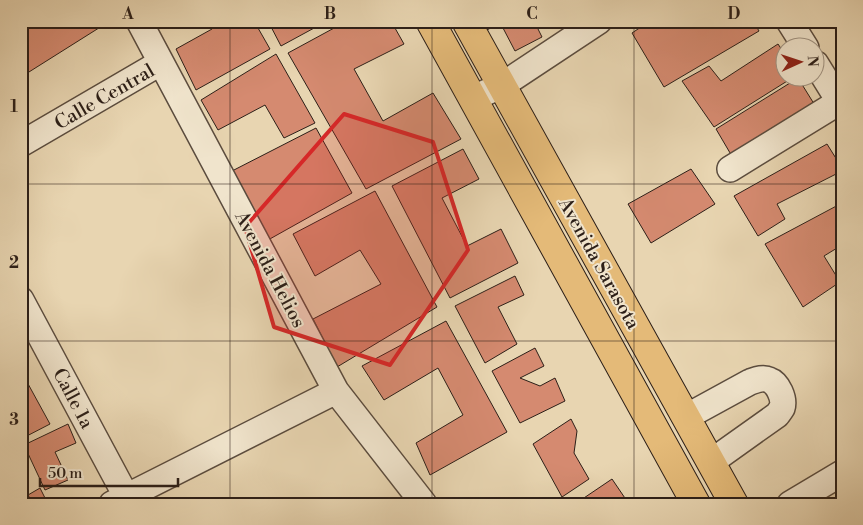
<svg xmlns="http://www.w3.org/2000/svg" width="863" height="525" font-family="'Libre Bodoni',serif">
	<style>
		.building { fill: #d58a70; stroke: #2c1f18 }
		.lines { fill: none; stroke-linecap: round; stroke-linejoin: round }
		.minor-casing { stroke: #5b4c3e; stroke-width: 28 }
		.major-casing { stroke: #2c1f18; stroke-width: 30 }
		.minor { stroke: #f0e4cc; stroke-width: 25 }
		.major { stroke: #e4ba78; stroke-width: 28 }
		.marked { fill: #d62828; fill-opacity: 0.2; stroke: #d62828; stroke-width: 4; stroke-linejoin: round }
		.grid { fill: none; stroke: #2c1f18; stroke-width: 1; stroke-opacity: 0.55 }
		.labels { text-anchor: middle; stroke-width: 4; stroke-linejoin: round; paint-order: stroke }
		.street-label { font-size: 19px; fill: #2c1f18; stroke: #f0e4cc }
		.neatline { fill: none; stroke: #2c1f18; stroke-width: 2 }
		.grid-label { font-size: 16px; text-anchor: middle; font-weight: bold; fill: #2c1f18 }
	</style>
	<rect width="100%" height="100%" fill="#e8d5b1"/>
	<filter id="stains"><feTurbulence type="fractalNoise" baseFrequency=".004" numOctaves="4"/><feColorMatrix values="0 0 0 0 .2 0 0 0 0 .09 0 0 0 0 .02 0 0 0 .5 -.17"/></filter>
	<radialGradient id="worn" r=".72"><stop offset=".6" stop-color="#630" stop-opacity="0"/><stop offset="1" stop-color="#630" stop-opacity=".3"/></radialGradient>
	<path class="building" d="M21 21H99L102 26 21 77Z
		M208 21H254L270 49 196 90 176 49 212 29Z
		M268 21H327L281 46Z
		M347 21H391L404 44 354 69 383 121 433 93 461 139 366 189 288 53Z
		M482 21H503L487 30Z
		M516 21H534L542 37 515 51 503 28Z
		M650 21H753L759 31 664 87 632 33Z
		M778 44 786 56V78H792L714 127 682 81 709 66 721 81Z
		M276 54 315 123 284 138 265 105 218 130 201 100Z
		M798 78 816 107 733 158 716 129Z
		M316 128 352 193 268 240 232 171Z
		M827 144 842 168V171L777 204 785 219 758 236 734 196Z
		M463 149 479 179 442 198 467 246 501 229 518 263 450 298 392 186Z
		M691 169 715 204 651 243 628 204Z
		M375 191 437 307 337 367 313 319 381 284 360 250 315 276 293 234Z
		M842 203V245L824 256 840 282 803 307 765 244Z
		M515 276 524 295 498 307 517 344 485 363 455 306Z
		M446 321 507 432 430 475 416 443 463 415 438 368 384 400 362 366Z
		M535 348 544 366 520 378 540 386 555 378 565 401 520 423 492 371Z
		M21 371 50 424 21 439Z
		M571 419 577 431 574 453 589 479 562 497 533 444Z
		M68 424 76 443 55 452 68 480 45 490 24 445Z
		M21 451 28 466 21 469Z
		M612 479 629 504H575Z
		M40 488 48 504H33L28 495Z"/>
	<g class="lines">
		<g class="minor-casing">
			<path id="minor" d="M139 21 336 391 424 504
				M789 21 806 48
				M816 64 842 106
				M473 98 501 86 599 21
				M21 144 160 63
				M730 169 839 102
				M21 300 126 496
				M686 417 750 382C756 380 763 377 769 380 778 383 785 399 782 408 782 408 778 414 777 415L711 462
				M112 504 336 391
				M790 504 842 473"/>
		</g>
		<g class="major-casing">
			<path id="major" d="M430 21 696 504
				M466 21 734 504"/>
		</g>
		<use href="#minor" class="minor"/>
		<use href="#major" class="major"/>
	</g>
	<path class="marked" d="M344 114 433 142 468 250 390 365 274 327 245 227Z"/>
	<path class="grid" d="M230 21V504M432 21V504M634 21V504M21 184H842M21 341H842"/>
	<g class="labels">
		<g class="street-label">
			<text transform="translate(104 96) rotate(-30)" y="7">Calle Central</text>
			<text transform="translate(600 263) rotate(61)" y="7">Avenida Sarasota</text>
			<text transform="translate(271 269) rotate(62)" y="7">Avenida Helios</text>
			<text transform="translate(74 398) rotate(62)" y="7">Calle 1a</text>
		</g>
	</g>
	<rect width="863" height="525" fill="none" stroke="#e8d5b1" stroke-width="55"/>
	<g transform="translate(800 62) rotate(87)"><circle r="24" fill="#f0e4cc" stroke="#a29584"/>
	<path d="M0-4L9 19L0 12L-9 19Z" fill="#8f2418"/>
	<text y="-8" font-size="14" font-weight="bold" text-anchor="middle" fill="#2c1f18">N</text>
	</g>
	<path d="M40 478v8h138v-8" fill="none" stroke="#2c1f18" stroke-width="2.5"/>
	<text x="48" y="478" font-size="15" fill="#2c1f18" stroke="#f0e4cc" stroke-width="4" paint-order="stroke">50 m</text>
	<rect x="28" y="28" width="808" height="470" class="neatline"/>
	<g class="grid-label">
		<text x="128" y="19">A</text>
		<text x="330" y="19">B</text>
		<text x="532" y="19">C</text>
		<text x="734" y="19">D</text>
		<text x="14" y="112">1</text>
		<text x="14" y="268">2</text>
		<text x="14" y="425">3</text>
	</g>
	<rect width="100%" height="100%" filter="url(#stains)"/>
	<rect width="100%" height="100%" fill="url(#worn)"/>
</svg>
